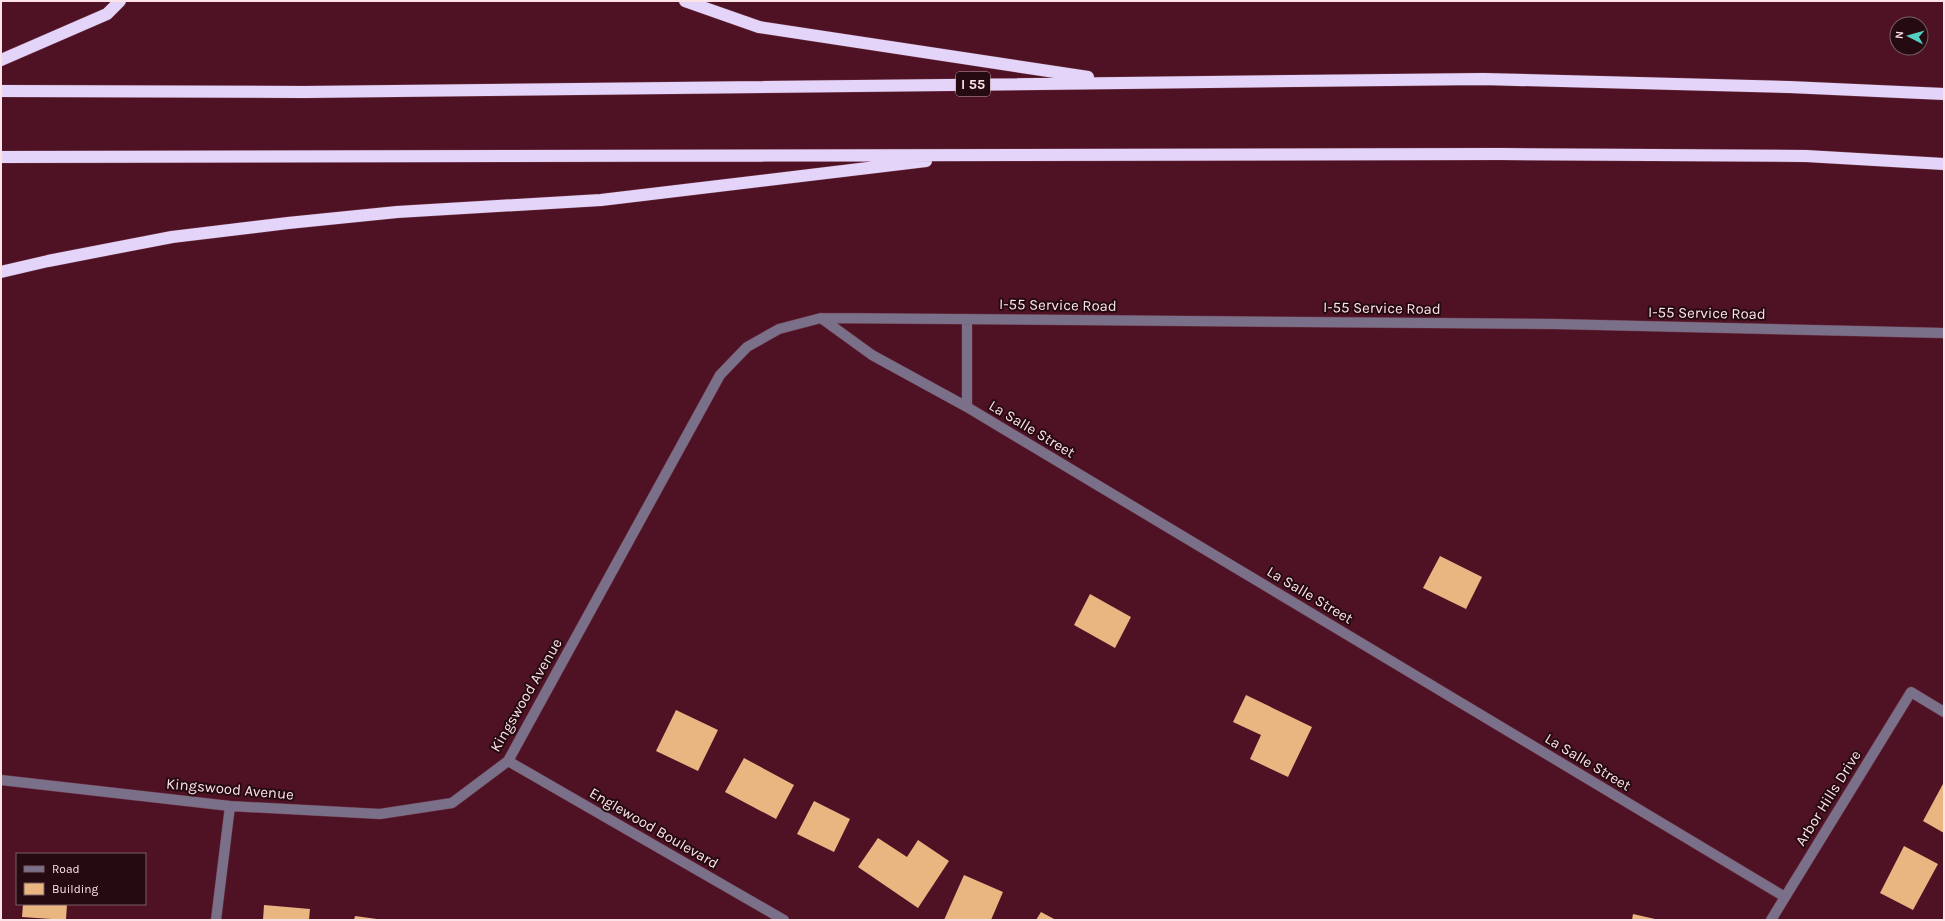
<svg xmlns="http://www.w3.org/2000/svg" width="1945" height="921" font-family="Karla,sans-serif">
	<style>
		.building { fill: #e9b580 }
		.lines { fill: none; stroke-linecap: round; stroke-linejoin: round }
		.minor-casing { stroke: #6b3344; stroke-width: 11 }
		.highway-casing { stroke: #6b3344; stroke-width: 13 }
		.minor { stroke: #7b7089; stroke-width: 10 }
		.highway { stroke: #e5d4fa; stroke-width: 12 }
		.labels { text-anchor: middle; stroke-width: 4; stroke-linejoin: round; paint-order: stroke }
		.shield { fill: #250a11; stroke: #bca2a7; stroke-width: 1 }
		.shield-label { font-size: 14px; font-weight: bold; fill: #fce3e7 }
		.street-label { font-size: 15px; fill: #fce3e7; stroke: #250a11 }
	</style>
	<rect width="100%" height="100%" fill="#4f1225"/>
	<path class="building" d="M1440 556 1482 577 1466 609 1423 588Z
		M1090 594 1131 617 1115 648 1074 625Z
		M1246 695 1312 727 1288 777 1250 759 1261 735 1233 722Z
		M676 710 718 730 698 771 656 751Z
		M744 758 794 785 776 819 725 792Z
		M1944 782V833L1923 821Z
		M814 801 850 819 834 852 797 834Z
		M878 838 907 857 918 840 949 861 918 908 858 867Z
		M1904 846 1938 864 1913 910 1880 893Z
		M964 875 1003 892 991 920H944Z
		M23 904H67L66 920 22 917Z
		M264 905 310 909 309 920H263Z
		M1041 912 1056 920H1036Z
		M1633 914 1655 919V920H1632Z
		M355 916 377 919V920H354Z"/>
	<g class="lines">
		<g class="minor-casing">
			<path id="minor" d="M821 318 872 355 967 407 1785 897
				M967 407V319
				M508 761 784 920
				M1 780 230 806 380 814 452 803 508 761 720 375 747 347 779 329 821 318 1555 324 1944 333
				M216 920 230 806
				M1771 920 1911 692 1944 712"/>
		</g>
		<g class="highway-casing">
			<path id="highway" d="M685 1 759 27 1088 77
				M1 60 107 14 120 1
				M1 91 304 92 1483 79 1789 87 1944 94
				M1 157 1501 154 1806 156 1944 164
				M1 272 48 261 172 237 288 223 397 212 601 200 926 161"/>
		</g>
		<use href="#minor" class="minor"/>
		<use href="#highway" class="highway"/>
	</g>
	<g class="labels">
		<rect class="shield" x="956" y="72" width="34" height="24" rx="3"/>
		<g class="shield-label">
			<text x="973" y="89">I 55</text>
		</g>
		<g class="street-label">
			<text transform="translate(1058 305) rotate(1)" y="5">I-55 Service Road</text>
			<text transform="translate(1382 308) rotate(1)" y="5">I-55 Service Road</text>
			<text transform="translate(1707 313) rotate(1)" y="5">I-55 Service Road</text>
			<text transform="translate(1032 429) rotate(31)" y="5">La Salle Street</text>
			<text transform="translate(1310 595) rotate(31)" y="5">La Salle Street</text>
			<text transform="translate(526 695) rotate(-60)" y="5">Kingswood Avenue</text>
			<text transform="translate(1588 762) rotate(31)" y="5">La Salle Street</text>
			<text transform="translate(230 789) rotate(5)" y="5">Kingswood Avenue</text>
			<text transform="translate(1828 798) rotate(-58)" y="5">Arbor Hills Drive</text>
			<text transform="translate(654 828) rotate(30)" y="5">Englewood Boulevard</text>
		</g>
	</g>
	<rect width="1945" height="921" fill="none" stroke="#fce3e7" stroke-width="4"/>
	<rect x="16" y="853" width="130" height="52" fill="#250a11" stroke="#7b6167"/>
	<rect x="24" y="866" width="20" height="6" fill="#7b7089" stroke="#7b6167"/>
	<text x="52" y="873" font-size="12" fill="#fce3e7">Road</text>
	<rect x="24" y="883" width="20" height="12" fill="#e9b580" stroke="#7b6167"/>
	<text x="52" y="893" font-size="12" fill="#fce3e7">Building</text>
	<g transform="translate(1909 36) rotate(276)"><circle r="19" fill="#250a11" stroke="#7b6167"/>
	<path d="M0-3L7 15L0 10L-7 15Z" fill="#57cec2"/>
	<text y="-6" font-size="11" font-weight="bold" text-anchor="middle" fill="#fce3e7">N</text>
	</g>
</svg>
